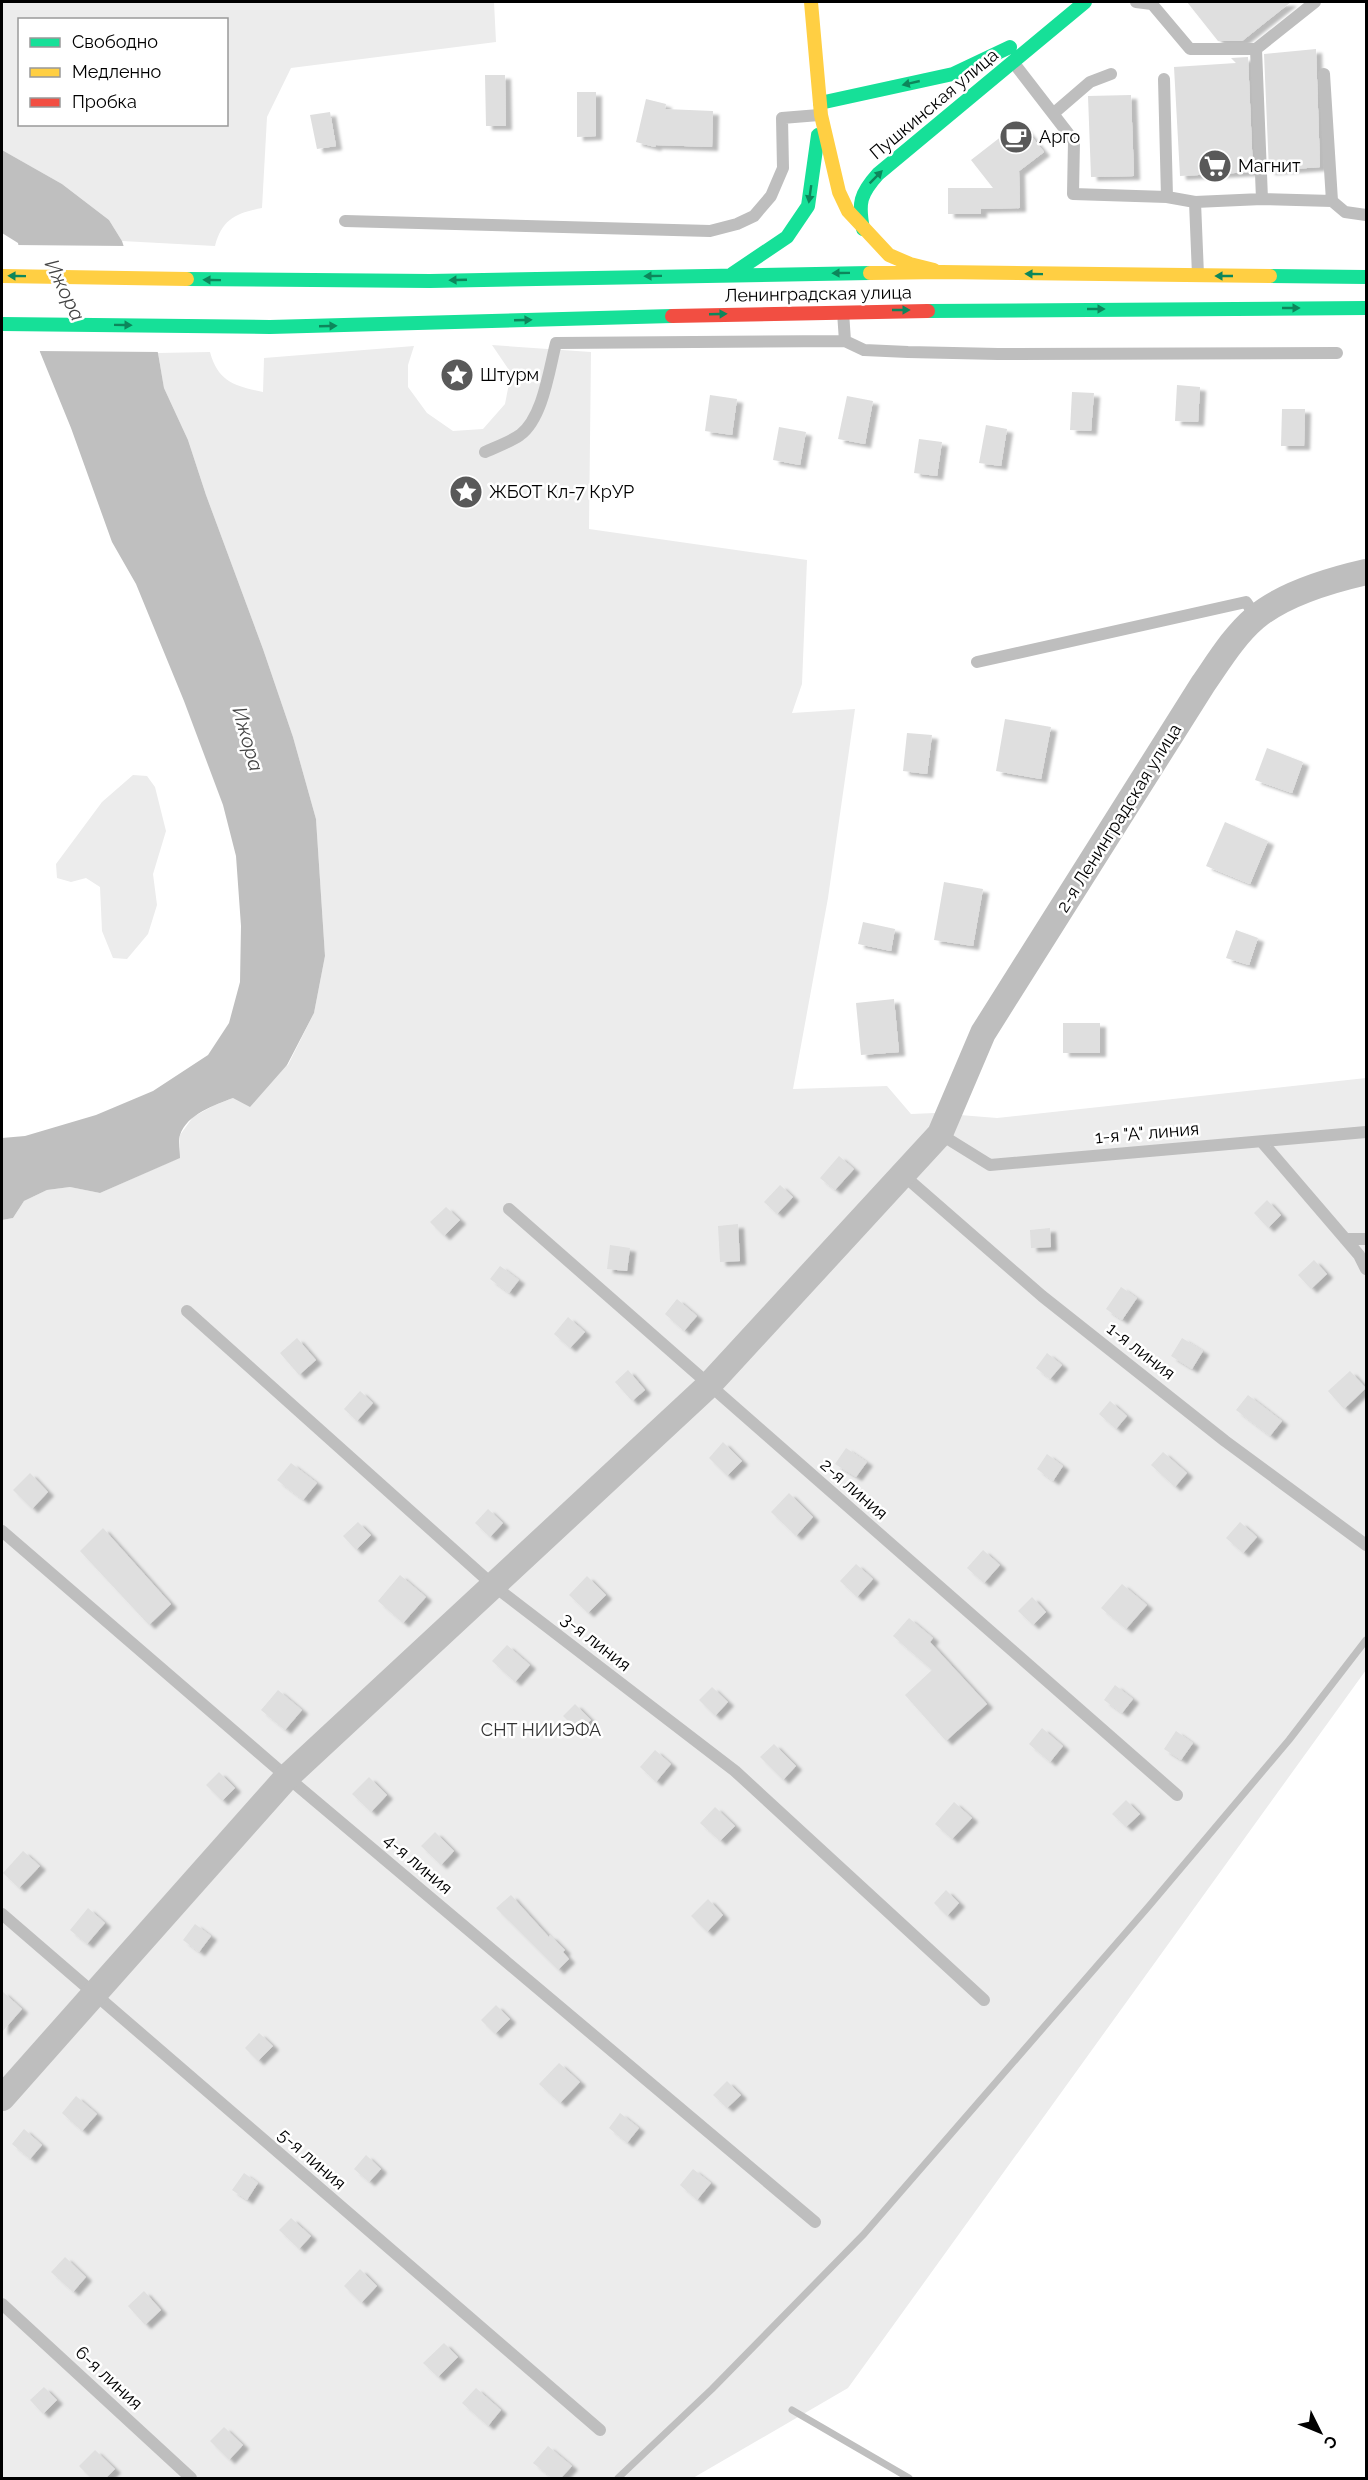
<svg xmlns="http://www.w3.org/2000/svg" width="1368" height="2480" font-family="Raleway,sans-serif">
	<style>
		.green { fill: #ececec; fill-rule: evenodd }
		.water { fill: #bfbfbf }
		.pier { fill: #fff }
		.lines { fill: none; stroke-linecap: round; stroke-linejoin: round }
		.stream { stroke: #bfbfbf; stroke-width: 7 }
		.building { fill: #dfdfdf; filter: url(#shadow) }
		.lane { stroke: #bebebe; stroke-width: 12 }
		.street { stroke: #bebebe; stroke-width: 26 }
		.fast { stroke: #16e098; stroke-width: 14 }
		.slow { stroke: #ffcf43; stroke-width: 14 }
		.jam { stroke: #f24e42; stroke-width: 14 }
		.oneway { fill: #0d865b }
		.labels { text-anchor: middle; stroke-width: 5; stroke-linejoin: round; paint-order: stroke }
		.street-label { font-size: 18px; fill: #000; stroke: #fff }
		.poi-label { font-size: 18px; fill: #000; stroke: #fff; text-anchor: start }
		.park-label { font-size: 18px; fill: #333; stroke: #fff }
		.water-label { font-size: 20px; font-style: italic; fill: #444; stroke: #fff }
	</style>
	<defs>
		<filter id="shadow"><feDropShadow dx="6" dy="4" stdDeviation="1.5" flood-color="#0004"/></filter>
	</defs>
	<rect width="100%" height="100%" fill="#fff"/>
	<path class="green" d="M2 2H494L496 42 291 68 267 117 262 208C236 213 222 219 215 246L122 241 109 220 62 184 2 150ZM20 20H226V124H20Z
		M492 345 591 352 589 529 807 560 802 684 792 713 855 709 828 898 793 1089 887 1086 911 1114 935 1113 997 1118 1366 1078V1670L848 2388 693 2478H2V1220L13 1218 24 1201 47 1190 70 1187 100 1193 179 1158 180 1135 193 1117 213 1106 233 1098 288 1065 314 1013 325 956 316 819 293 737 263 649 206 495 188 440 164 388 158 353 210 352C218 382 235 386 263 392L264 358 414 346 408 365V387L427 413 453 431 483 429 505 404 511 373Z
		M133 775 147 776 155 787 166 831 153 874 157 905 148 934 127 959 113 958 102 931 100 887 86 878 71 882 57 878 56 864 102 802Z"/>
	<path class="water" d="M2 150 62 184 109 220 122 241 158 353 164 388 188 440 206 495 263 649 293 737 316 819 325 956 314 1013 287 1065 250 1107 233 1098C215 1105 187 1114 180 1135 178 1141 180 1152 180 1158L100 1193 70 1187 47 1190 24 1201 13 1218 2 1220V1138L25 1136 96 1115 153 1091 208 1055 229 1023 240 982 241 926 236 856 223 805 184 701 136 584 112 542 71 428 40 352 18 243 2 233Z"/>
	<path class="pier" d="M14 245 127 246 161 352 37 351Z"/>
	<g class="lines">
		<path class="stream" d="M792 2410 909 2478
			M618 2478 712 2389 864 2234 1149 1906 1289 1740 1366 1640"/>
	</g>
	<path class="building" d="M1187 2H1291L1242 41H1218Z
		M1316 49 1320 167 1269 171 1264 54Z
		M1248 57 1253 172 1180 176 1174 67 1236 63 1231 58Z
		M485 75H505L506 126H486Z
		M577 92H596V136L577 137Z
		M1131 95 1134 176 1091 177 1088 96Z
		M646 99 666 104 665 109 713 111 712 147 656 145 655 147 636 142Z
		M330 112 336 146 317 149 310 115Z
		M1020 122 1044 152 1019 171 1020 208 981 209V214H948V188H993L971 160Z
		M1177 385 1200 387 1198 422 1175 421Z
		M1072 392 1094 393 1091 431 1070 430Z
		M710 395 737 399 732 435 705 431Z
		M847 396 873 401 865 444 838 439Z
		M1282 409H1305L1304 446H1281Z
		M986 425 1007 429 1001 466 979 463Z
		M779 427 806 432 800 465 773 460Z
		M919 439 942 442 937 476 914 473Z
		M1005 719 1051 727 1041 779 996 771Z
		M907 733 932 735 927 774 903 771Z
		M1267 748 1303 762 1292 793 1255 780Z
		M1225 822 1268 841 1250 884 1206 866Z
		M944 882 983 889 973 946 934 940Z
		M863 922 895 929 891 951 858 944Z
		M1236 930 1258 938 1249 965 1226 958Z
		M894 999 899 1052 861 1055 856 1003Z
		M1063 1023H1100V1053H1063Z
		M839 1156 854 1169 835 1190 820 1178Z
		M780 1185 793 1197 777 1214 764 1202Z
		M1267 1200 1281 1215 1268 1228 1254 1213Z
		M446 1207 460 1220 444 1236 430 1222Z
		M738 1224 740 1261 720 1262 718 1226Z
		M1050 1228 1051 1247 1031 1248 1030 1230Z
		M610 1245 630 1248 627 1271 607 1269Z
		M1314 1260 1327 1274 1311 1289 1298 1275Z
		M500 1266 519 1280 509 1293 490 1279Z
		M1121 1287 1137 1298 1122 1320 1106 1309Z
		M677 1299 697 1316 684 1331 665 1314Z
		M568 1317 585 1332 570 1348 554 1334Z
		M297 1338 316 1360 299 1375 280 1353Z
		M1182 1338 1203 1351 1192 1369 1171 1356Z
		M1047 1353 1062 1365 1050 1379 1036 1368Z
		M628 1370 645 1390 632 1401 615 1382Z
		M1350 1371 1366 1388 1344 1409 1328 1391Z
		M360 1391 373 1403 357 1421 344 1409Z
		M1248 1395 1282 1421 1270 1436 1236 1410Z
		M1110 1401 1127 1416 1116 1429 1099 1414Z
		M723 1442 742 1461 727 1476 709 1458Z
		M846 1448 867 1462 856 1477 835 1464Z
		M1163 1452 1187 1473 1175 1487 1151 1465Z
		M1047 1454 1063 1466 1053 1481 1037 1469Z
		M291 1463 317 1483 303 1500 277 1480Z
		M30 1473 48 1492 32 1509 13 1490Z
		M789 1493 813 1517 796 1536 771 1512Z
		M488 1509 503 1523 490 1537 475 1523Z
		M358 1522 371 1535 356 1550 343 1536Z
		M1240 1522 1257 1537 1243 1553 1226 1538Z
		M103 1528 171 1604 149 1625 80 1551Z
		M983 1550 1000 1565 984 1583 967 1568Z
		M856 1564 873 1579 857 1597 840 1581Z
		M400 1575 426 1597 403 1623 378 1601Z
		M587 1576 606 1595 588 1613 569 1595Z
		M1122 1584 1147 1605 1126 1629 1101 1608Z
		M1032 1597 1046 1612 1033 1625 1018 1611Z
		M909 1618 933 1638 930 1642 987 1704 946 1741 905 1695 932 1670 893 1636Z
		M507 1645 530 1665 515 1682 492 1661Z
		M1115 1685 1133 1699 1122 1713 1104 1700Z
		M712 1687 728 1702 715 1716 699 1700Z
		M278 1690 302 1710 285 1730 261 1710Z
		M575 1704 591 1720 579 1732 563 1716Z
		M1042 1728 1063 1746 1050 1762 1029 1744Z
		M1176 1731 1193 1743 1181 1760 1164 1749Z
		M774 1744 796 1766 783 1780 760 1757Z
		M655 1750 671 1764 656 1782 640 1767Z
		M219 1772 235 1788 222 1801 206 1785Z
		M369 1777 387 1795 371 1812 352 1794Z
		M1126 1800 1140 1814 1126 1827 1112 1814Z
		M954 1802 972 1818 952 1839 935 1824Z
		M715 1807 735 1826 720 1841 700 1823Z
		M435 1832 454 1851 441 1865 421 1846Z
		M23 1851 40 1866 19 1888 3 1873Z
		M946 1890 959 1903 947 1916 934 1903Z
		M511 1895 549 1937 550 1935 565 1950 563 1952 569 1959 558 1970 496 1908Z
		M708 1899 723 1915 707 1932 691 1916Z
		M88 1908 105 1923 87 1944 70 1930Z
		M195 1924 211 1936 199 1952 183 1940Z
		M2 1991 22 2009 2 2032Z
		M496 2005 510 2019 495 2034 481 2020Z
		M259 2033 273 2046 258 2061 245 2048Z
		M559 2063 580 2082 560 2103 539 2084Z
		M727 2081 741 2095 727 2108 713 2095Z
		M76 2096 97 2114 82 2131 62 2113Z
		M620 2113 639 2128 627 2143 609 2128Z
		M24 2129 42 2145 30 2159 12 2144Z
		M366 2155 381 2169 369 2182 354 2169Z
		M693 2169 711 2183 697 2200 680 2185Z
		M244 2173 258 2183 247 2200 232 2190Z
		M291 2218 311 2236 299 2249 279 2230Z
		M65 2257 86 2277 73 2292 51 2272Z
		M360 2269 377 2286 361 2303 344 2286Z
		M144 2291 161 2310 145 2325 128 2306Z
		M444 2343 458 2357 438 2377 423 2363Z
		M44 2387 57 2400 43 2414 30 2400Z
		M476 2388 501 2410 488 2426 462 2403Z
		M224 2427 243 2445 229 2460 210 2441Z
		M548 2446 572 2466 561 2478H552L533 2463Z
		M95 2450 115 2469 106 2478H91L79 2466Z"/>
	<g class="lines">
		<path class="lane" d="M1136 2 1152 4 1190 49H1256L1262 199
			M1256 49 1315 2
			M1013 62 1074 141 1073 194 1167 197 1195 202 1262 199 1332 201 1345 212 1366 215
			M1324 74 1332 201
			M1164 79 1167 197
			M1054 113 1090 82 1111 74
			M1195 202 1198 275
			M345 221 710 231 737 224 754 216 771 196 783 168 782 118 819 115
			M845 341 864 350 908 352 998 354 1337 353
			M485 452C496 447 510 442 520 435 543 418 549 370 556 343L845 341 843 312
			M977 662 1246 602 1256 617
			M940 1134 990 1165 1366 1132
			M1262 1142 1359 1255 1366 1269
			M902 1174 1042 1296 1225 1441 1366 1545
			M509 1209 1177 1795
			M1345 1239H1366
			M187 1311 494 1586 735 1771 984 2000
			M2 1531 287 1777 815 2222
			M2 1914 600 2430
			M2 2304 191 2478"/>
		<path class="street" d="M2 2098 287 1777 708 1386 940 1134 983 1033 1203 684C1219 661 1234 636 1255 618 1283 594 1331 580 1366 572"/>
		<path class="fast" d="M820 103 953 74 1010 47
			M863 229C858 203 860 194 878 174L1085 2
			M732 274 787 237 808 206 818 135
			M1270 276 1366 277
			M187 279 430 281 870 273
			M928 311 1366 308
			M2 324 270 327 672 316"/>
		<path class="slow" d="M811 2 821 115 839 192 848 211 889 255 910 264 934 270
			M870 273 942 272 1270 276
			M2 276 187 279"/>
		<path class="jam" d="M672 316 928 311"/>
	</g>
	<defs><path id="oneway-solid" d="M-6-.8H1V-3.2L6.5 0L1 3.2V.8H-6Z" transform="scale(1.5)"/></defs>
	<g class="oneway">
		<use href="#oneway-solid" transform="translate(911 83) rotate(167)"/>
		<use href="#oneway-solid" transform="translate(876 177) rotate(-45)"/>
		<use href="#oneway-solid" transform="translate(810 194) rotate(98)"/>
		<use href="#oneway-solid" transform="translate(841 273) rotate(179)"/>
		<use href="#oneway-solid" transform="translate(1034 274) rotate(-179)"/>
		<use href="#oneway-solid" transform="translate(17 276) rotate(-179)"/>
		<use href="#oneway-solid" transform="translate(653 276) rotate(179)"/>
		<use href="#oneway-solid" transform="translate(1224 276) rotate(-180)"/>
		<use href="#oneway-solid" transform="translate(212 280) rotate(-179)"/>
		<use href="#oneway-solid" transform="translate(458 280) rotate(178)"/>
		<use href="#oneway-solid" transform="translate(1291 308)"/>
		<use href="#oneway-solid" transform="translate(1096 309)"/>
		<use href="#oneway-solid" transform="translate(901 310)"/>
		<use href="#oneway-solid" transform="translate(718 314) rotate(-2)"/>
		<use href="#oneway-solid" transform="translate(523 320) rotate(-2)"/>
		<use href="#oneway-solid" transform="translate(123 325) rotate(1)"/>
		<use href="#oneway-solid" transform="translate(328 326) rotate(-2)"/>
	</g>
	<defs>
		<g id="cafe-disc" transform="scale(1.725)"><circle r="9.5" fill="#595959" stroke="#fff"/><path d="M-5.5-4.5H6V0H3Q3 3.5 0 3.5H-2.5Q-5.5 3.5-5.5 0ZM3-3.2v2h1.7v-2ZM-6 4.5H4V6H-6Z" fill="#fff"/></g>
		<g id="supermarket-disc" transform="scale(1.725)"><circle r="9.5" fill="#595959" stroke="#fff"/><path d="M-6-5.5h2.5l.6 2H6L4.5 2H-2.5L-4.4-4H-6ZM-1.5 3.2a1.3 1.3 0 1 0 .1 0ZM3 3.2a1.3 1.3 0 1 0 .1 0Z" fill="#fff"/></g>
		<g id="sight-disc" transform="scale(1.725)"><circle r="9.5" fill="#595959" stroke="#fff"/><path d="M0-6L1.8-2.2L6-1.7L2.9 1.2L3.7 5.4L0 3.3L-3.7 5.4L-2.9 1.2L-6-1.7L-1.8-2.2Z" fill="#fff"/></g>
	</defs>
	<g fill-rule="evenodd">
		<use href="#cafe-disc" x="1016" y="137"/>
		<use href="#supermarket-disc" x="1215" y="166"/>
		<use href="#sight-disc" x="457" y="375"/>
		<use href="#sight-disc" x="466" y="492"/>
	</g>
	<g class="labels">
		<g class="street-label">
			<text transform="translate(934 104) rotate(-40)" y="6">Пушкинская улица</text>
			<text transform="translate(818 294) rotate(-1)" y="6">Ленинградская улица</text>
			<text transform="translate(1119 818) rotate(-58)" y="6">2-я Ленинградская улица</text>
			<text transform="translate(1147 1133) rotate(-5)" y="6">1-я "А" линия</text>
			<text transform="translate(1141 1351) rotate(38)" y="6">1-я линия</text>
			<text transform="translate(854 1489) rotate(41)" y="6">2-я линия</text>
			<text transform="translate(596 1642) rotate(38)" y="6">3-я линия</text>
			<text transform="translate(418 1864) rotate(40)" y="6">4-я линия</text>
			<text transform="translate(312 2159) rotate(41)" y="6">5-я линия</text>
			<text transform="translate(109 2378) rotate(43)" y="6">6-я линия</text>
		</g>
		<g class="poi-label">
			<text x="1039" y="143">Арго</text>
			<text x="1238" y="172">Магнит</text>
			<text x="480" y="381">Штурм</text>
			<text x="489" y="498">ЖБОТ Кл-7 КрУР</text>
		</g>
		<g class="park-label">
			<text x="541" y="1736">СНТ НИИЭФА</text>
		</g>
		<g class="water-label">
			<text transform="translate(65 290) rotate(64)" y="7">Ижора</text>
			<text transform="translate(248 739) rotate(74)" y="7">Ижора</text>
		</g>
	</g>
	<rect width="1368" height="2480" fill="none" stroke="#000000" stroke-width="6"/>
	<rect x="18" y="18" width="210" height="108" fill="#ffffff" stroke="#999999" stroke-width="1.5"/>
	<rect x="30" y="38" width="30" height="9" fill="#16e098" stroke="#999999" stroke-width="1.5"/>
	<text x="72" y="48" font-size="18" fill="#000000">Свободно</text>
	<rect x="30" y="68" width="30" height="9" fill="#ffcf43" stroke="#999999" stroke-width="1.5"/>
	<text x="72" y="78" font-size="18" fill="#000000">Медленно</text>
	<rect x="30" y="98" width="30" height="9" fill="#f24e42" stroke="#999999" stroke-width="1.5"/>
	<text x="72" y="108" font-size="18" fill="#000000">Пробка</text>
	<g transform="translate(1320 2432) rotate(133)" stroke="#ffffff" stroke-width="4.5" paint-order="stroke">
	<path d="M0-4.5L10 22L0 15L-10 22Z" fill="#000000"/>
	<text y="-9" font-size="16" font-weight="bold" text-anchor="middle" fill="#000000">С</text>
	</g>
</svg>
